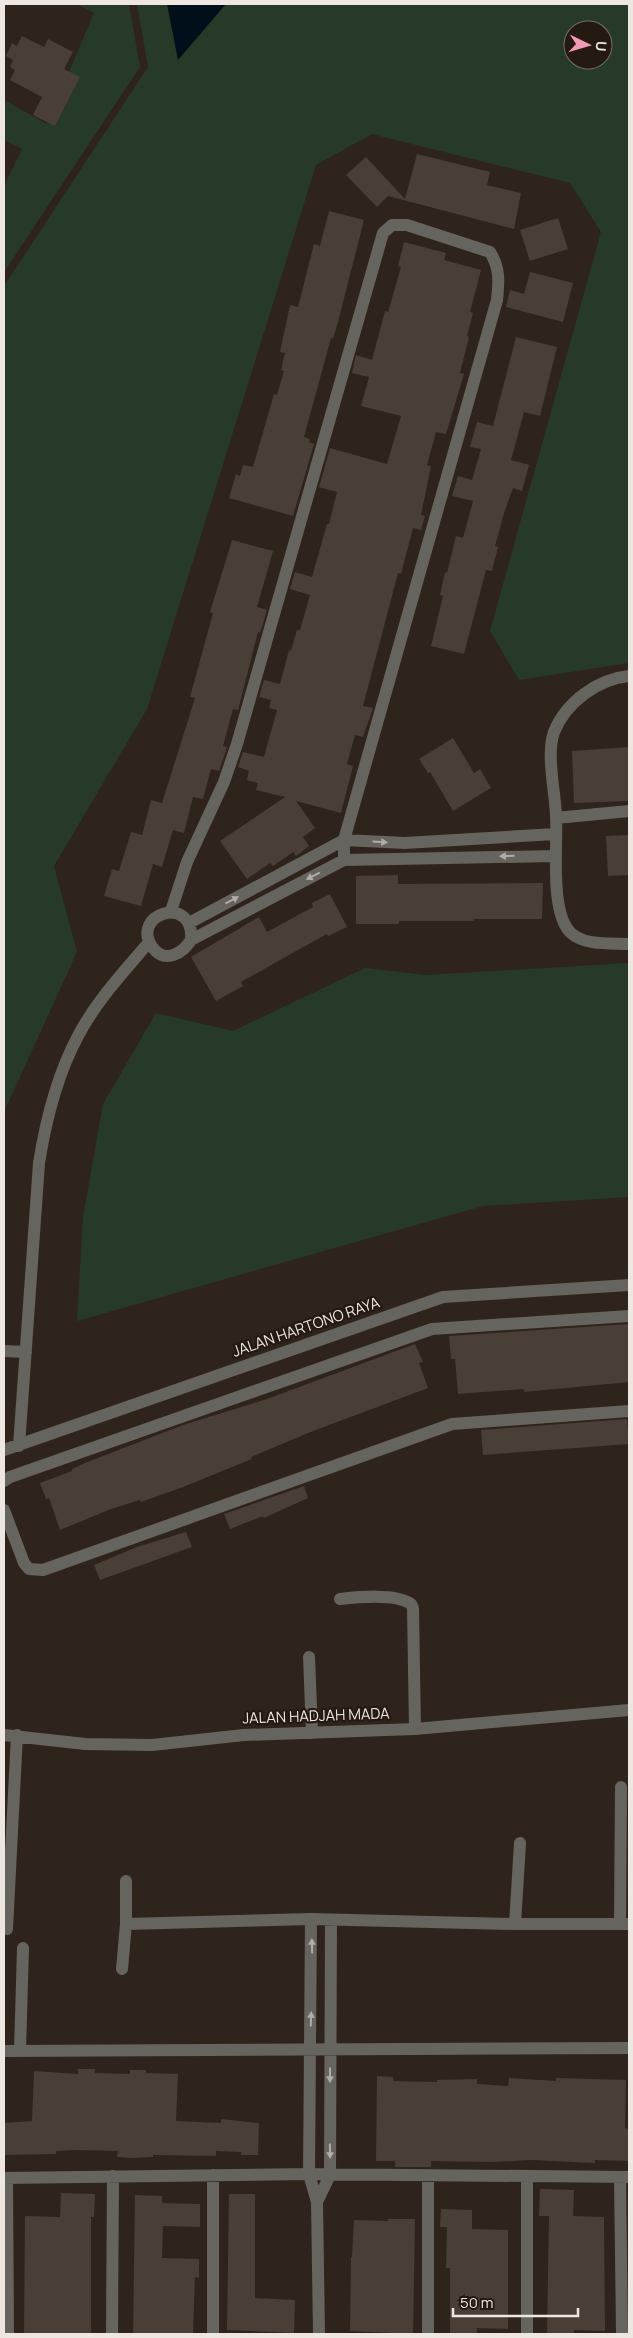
<svg xmlns="http://www.w3.org/2000/svg" width="633" height="2338" font-family="Manrope,sans-serif">
	<style>
		.green { fill: #273a28; fill-rule: evenodd }
		.water { fill: #000f19 }
		.building { fill: #4a3f36 }
		.lines { fill: none; stroke-linecap: round; stroke-linejoin: round }
		.minor { stroke: #66645e; stroke-width: 12 }
		.oneway { fill: #b1aca6 }
		.labels { text-anchor: middle; stroke-width: 4.5; stroke-linejoin: round; paint-order: stroke }
		.street-label { font-size: 15px; fill: #eee7e1; stroke: #241a12 }
	</style>
	<rect width="100%" height="100%" fill="#2e241b"/>
	<path class="green" d="M77 4H129L140 67 4 272V186L22 149 4 140V100L47 124 94 13Z
		M137 4H629V663L519 680 490 631 601 232 570 183 372 134 316 165 147 709 54 866 77 952 4 1112V286L148 67ZM573 30H603V60H573Z
		M629 963V1197L483 1206 77 1321 83 1217 103 1104 156 1013 233 1031 365 968 426 975Z"/>
	<path class="water" d="M167 4H226L178 60Z"/>
	<path class="building" d="M22 36 44 47 48 39 73 52 64 69 80 77 55 126 33 115 42 97 10 80 15 70 10 67 13 60 6 56 12 43 17 46Z
		M417 154 490 172 487 185 521 193 514 229 388 196 377 207 346 175 366 157 405 199Z
		M329 211 364 220 339 318 333 339 331 338 304 437 310 439 309 442 314 444 293 516 229 498 236 474 240 476 243 465 253 467 274 394 277 395 284 371 281 370 285 353 280 352 290 305 298 307 314 244 320 246Z
		M558 218 568 249 530 261 520 230Z
		M404 242 446 253 444 260 481 270 470 312 473 313 467 336 469 337 460 373 464 374 446 434 436 432 427 465 431 466 421 515 425 516 421 530 413 528 401 574 398 573 363 706 373 708 363 737 355 735 347 764 353 766 341 813 296 801 315 828 303 837 309 846 296 856 293 852 273 866 270 863 247 879 220 841 285 797 256 790 258 783 247 780 249 771 238 767 243 752 264 757 277 710 269 708 271 700 259 697 264 680 280 684 289 650 291 651 297 630H300L310 595 290 589 295 572 312 577 327 524H329L337 492 319 487 330 448 387 464 401 416 361 406 369 377 352 373 356 355 372 360 385 311 388 312 401 267 398 266Z
		M530 272 573 283 563 322 506 307 510 290 524 294Z
		M516 337 557 347 540 416 524 412 511 460 529 465 522 491 513 488 505 510 495 546 498 547 492 571 486 570 464 654 431 646 443 596 440 595 445 572 447 573 456 536 463 538 473 501 452 496 458 476 472 480 481 449 470 447 477 422 493 426Z
		M232 540 273 551 257 607 267 610 260 633 258 632 238 710 233 709 223 746 227 747 219 771 211 769 203 799 193 797 184 833 173 830 162 867 153 864 141 906 104 896 112 869 119 871 131 832 142 835 151 800 162 803 195 698 190 697 213 613 210 612Z
		M453 738 474 773 480 769 491 788 453 811 430 772 428 773 419 759Z
		M629 747V801L574 803 572 751Z
		M628 835 629 875 608 876 606 836Z
		M398 875V884L543 883 542 919H474V921H399V924H356V876Z
		M330 894 347 927 328 936 327 934 289 955 241 982 243 986 216 1001 191 957 259 917 267 932 313 907 312 903Z
		M629 1324V1382L524 1392V1389L458 1394 455 1359H451L449 1336Z
		M415 1344 423 1362 419 1363 428 1388 313 1431 251 1457 252 1459 183 1487 141 1502 140 1500 111 1509 60 1530 49 1498 46 1499 40 1483 72 1471V1469L85 1463 183 1425 267 1399Z
		M627 1419 629 1444 483 1455 481 1430Z
		M304 1486 308 1498 264 1518 263 1516 230 1529 224 1514Z
		M186 1532 192 1547 100 1580 94 1565 137 1547Z
		M78 2069H95V2073L130 2074V2070H146V2073L178 2074 176 2121 221 2123V2119L259 2123 258 2155H241V2152L216 2151V2156L153 2155V2157L133 2158 117 2157 118 2151 75 2150 56 2151V2154L4 2155V2123L32 2121 34 2071 78 2074Z
		M377 2076 393 2077V2081L437 2082V2080L477 2079V2084L508 2086 509 2078 556 2081V2078L626 2080 625 2128 629 2129V2161L595 2160V2163L531 2160 492 2162 431 2161V2167H395V2161H376Z
		M540 2189 574 2190 573 2216 604 2217 605 2331 574 2330V2334H547L549 2216H539Z
		M61 2193 95 2194 94 2217H91V2334H24L25 2216 60 2217Z
		M229 2194H255V2298L295 2300 294 2333 227 2330Z
		M135 2195 162 2196V2203L200 2204V2227L163 2226 162 2258 199 2259V2278L195 2277 193 2334H133Z
		M441 2209 472 2210V2229L508 2230V2329L477 2328V2334H450V2268H446L447 2227H440Z
		M388 2219H415L413 2334 350 2331 351 2257H352L354 2220 388 2221Z"/>
	<g class="lines">
		<path class="minor" d="M629 676C598 679 566 702 554 732 546 754 555 791 556 815 558 843 549 912 571 933 585 946 611 943 629 944
			M556 818 629 811
			M171 911 187 862 224 782 237 744 383 233 392 225H407L490 252C500 268 499 281 497 300L344 840V860
			M189 923 344 840 405 843 555 834
			M191 940C195 893 128 914 153 948 165 964 183 953 191 940L344 860 555 856
			M4 1351 26 1352
			M19 1446 39 1163C46 1119 57 1075 78 1036 96 1001 124 972 149 942
			M4 1450 443 1297 629 1285
			M4 1481 10 1477 432 1329 629 1316
			M4 1510 24 1563 29 1569 43 1570 452 1424 629 1411
			M340 1599C358 1597 396 1593 411 1604L413 1608 415 1729
			M309 1657 312 1733
			M4 1735 85 1744 152 1745 244 1735 415 1729 629 1710
			M311 1919 309 2174 317 2202 319 2334
			M620 1923 621 1787
			M126 1924 311 1919 515 1924H629
			M515 1924 520 1843
			M7 1929 17 1735
			M122 1969 126 1924V1881
			M4 2051 629 2048
			M20 2051 23 1948
			M213 2175V2334
			M428 2176V2334
			M527 2177V2334
			M620 2177 622 2334
			M4 2178 309 2174 629 2177
			M7 2178 8 2334
			M317 2202 330 2175 331 1920
			M112 2334 113 2176"/>
	</g>
	<defs><path id="oneway-solid" d="M-6-.8H1V-3.2L6.5 0L1 3.2V.8H-6Z" transform="scale(1.25)"/></defs>
	<g class="oneway">
		<use href="#oneway-solid" transform="translate(380 842) rotate(3)"/>
		<use href="#oneway-solid" transform="translate(507 856) rotate(179)"/>
		<use href="#oneway-solid" transform="translate(313 876) rotate(153)"/>
		<use href="#oneway-solid" transform="translate(232 900) rotate(-28)"/>
		<use href="#oneway-solid" transform="translate(312 1946) rotate(-91)"/>
		<use href="#oneway-solid" transform="translate(311 2019) rotate(-88)"/>
		<use href="#oneway-solid" transform="translate(330 2075) rotate(90)"/>
		<use href="#oneway-solid" transform="translate(330 2151) rotate(89)"/>
	</g>
	<g class="labels">
		<g class="street-label">
			<text transform="translate(306 1327) rotate(-19)" y="5">JALAN HARTONO RAYA</text>
			<text transform="translate(316 1716) rotate(-2)" y="5">JALAN HADJAH MADA</text>
		</g>
	</g>
	<rect width="633" height="2338" fill="none" stroke="#eee7e1" stroke-width="10"/>
	<g transform="translate(588 45) rotate(95)"><circle r="24" fill="#241a12" stroke="#756c65"/>
	<path d="M0-4L9 19L0 12L-9 19Z" fill="#f09ab5"/>
	<text y="-8" font-size="14" font-weight="bold" text-anchor="middle" fill="#eee7e1">U</text>
	</g>
	<path d="M453 2308v8h125v-8" fill="none" stroke="#eee7e1" stroke-width="2.5"/>
	<text x="460" y="2308" font-size="15" fill="#eee7e1" stroke="#241a12" stroke-width="4" paint-order="stroke">50 m</text>
</svg>
